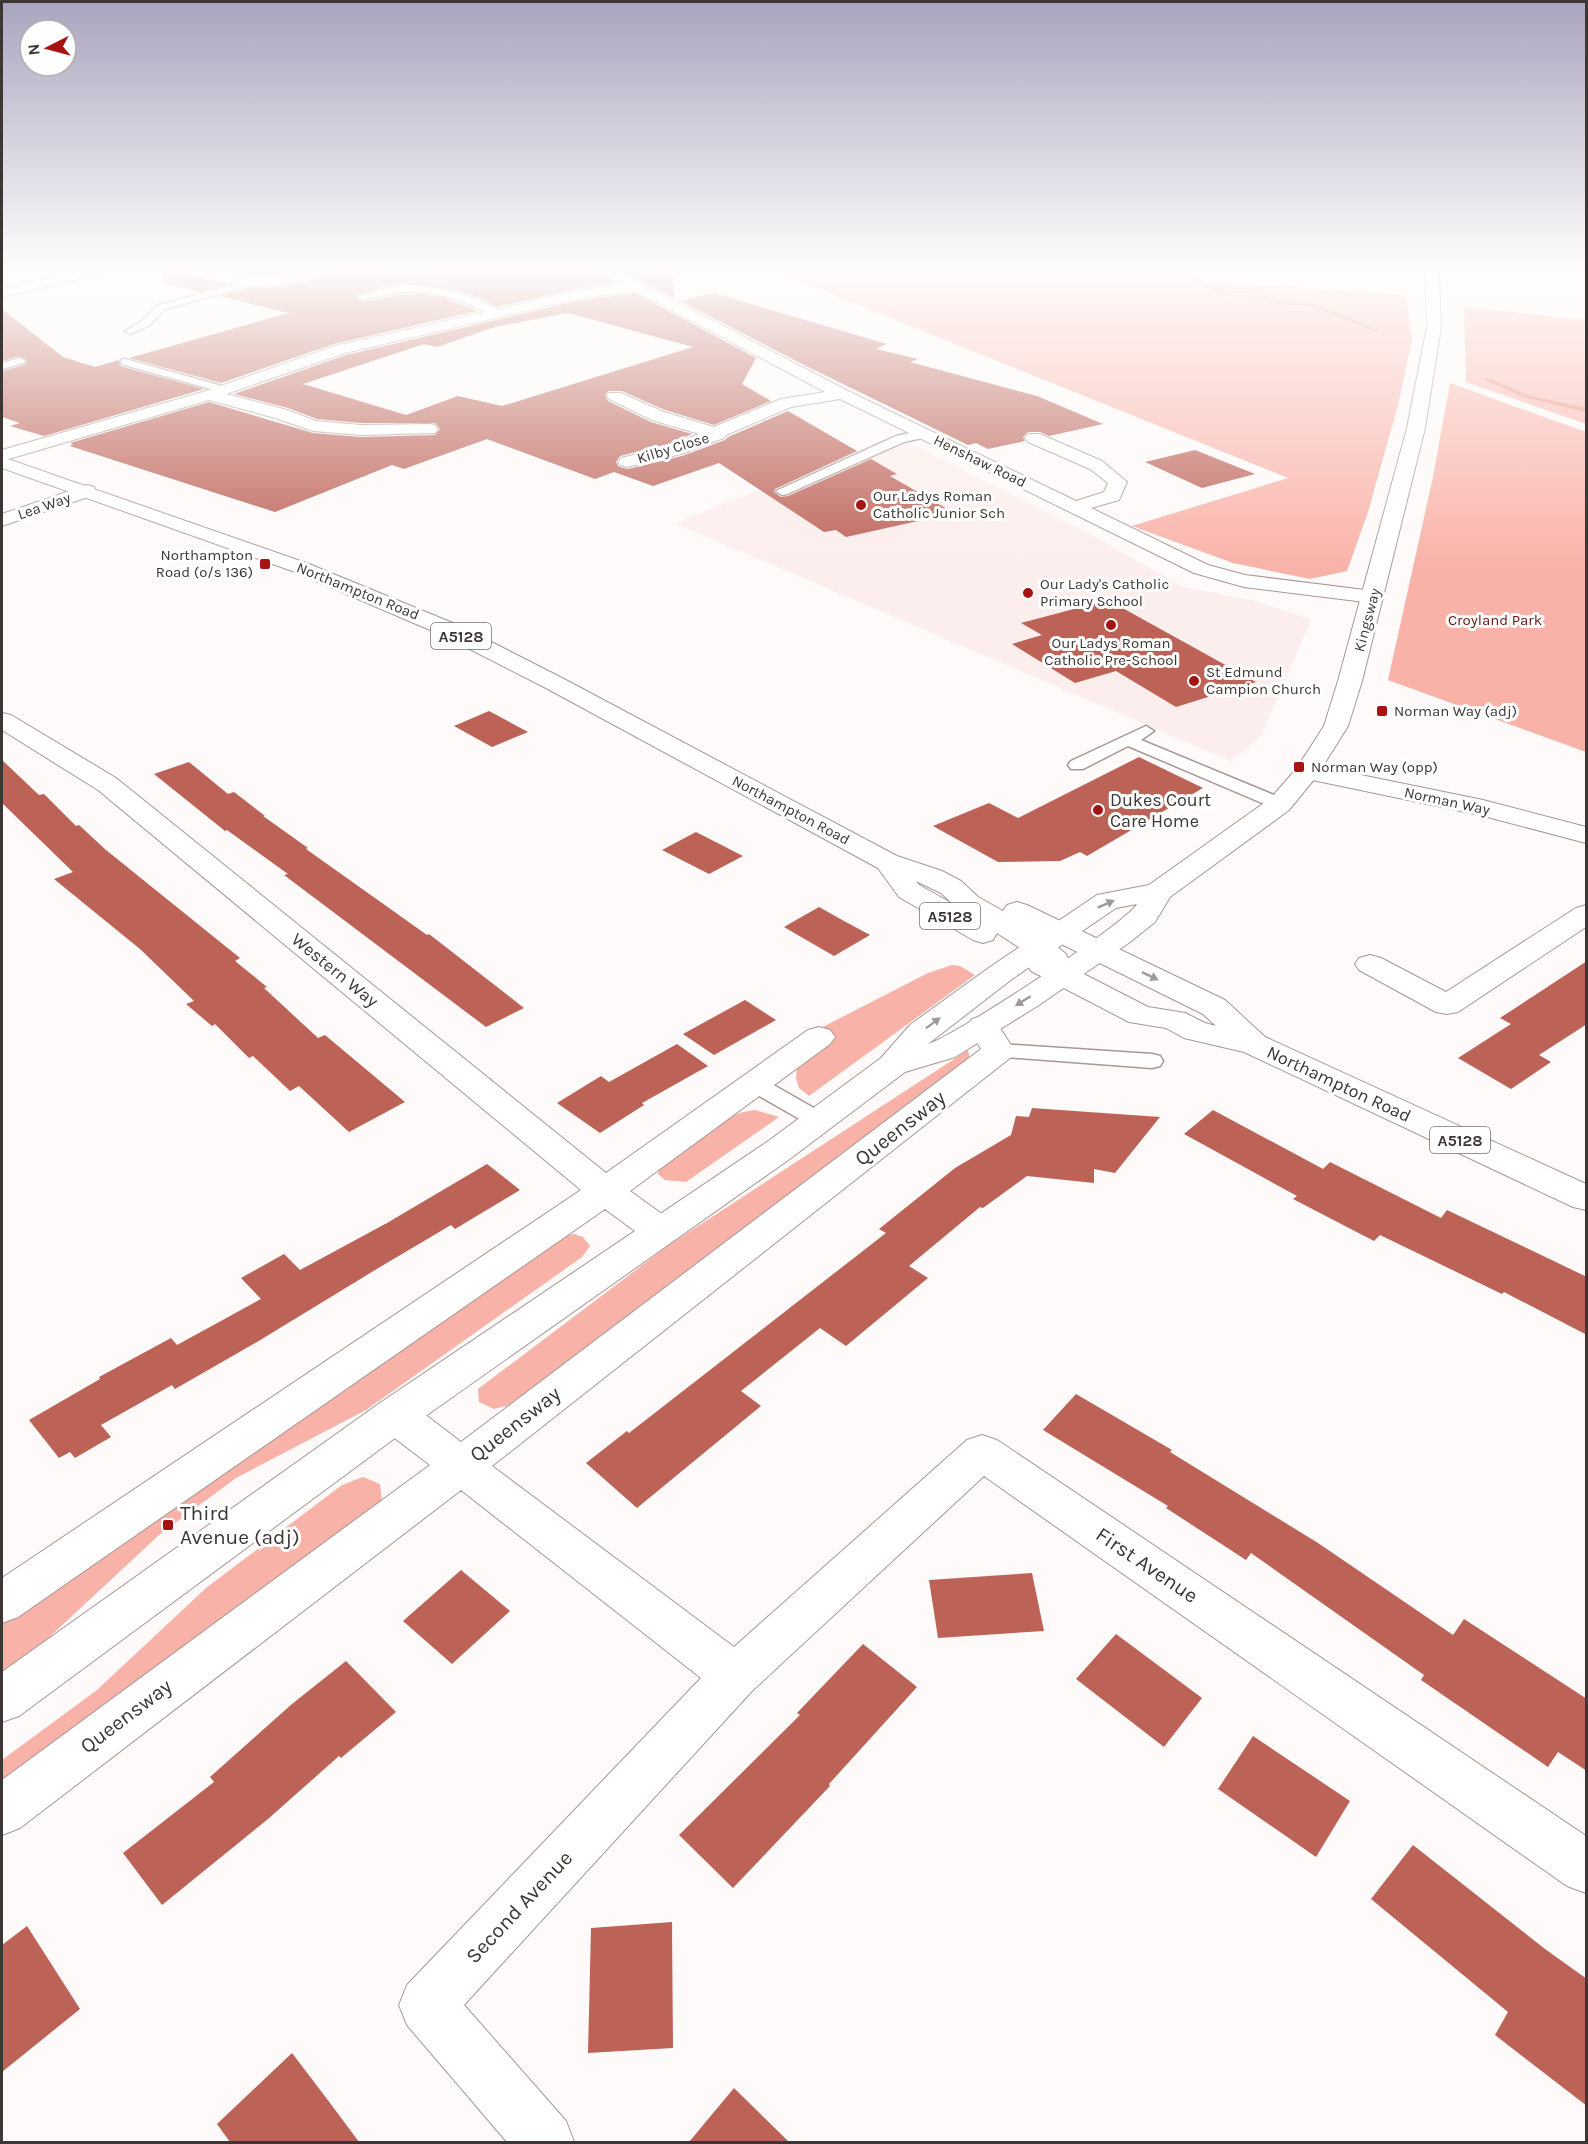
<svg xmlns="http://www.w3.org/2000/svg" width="1588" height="2144" font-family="Karla,sans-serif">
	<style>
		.built { fill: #fceeec }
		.green { fill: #f9b2a8 }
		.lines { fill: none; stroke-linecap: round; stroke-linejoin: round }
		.stream { fill: #eb8b7f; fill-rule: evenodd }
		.building { fill: #bd6257; fill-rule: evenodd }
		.lane-casing { stroke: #a59895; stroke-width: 3 }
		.street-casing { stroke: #a59895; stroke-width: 2 }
		.secondary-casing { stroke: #a59895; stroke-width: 2 }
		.primary-casing { stroke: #a59895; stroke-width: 2 }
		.lane { fill: #fff; fill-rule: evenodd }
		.street { fill: #fff; fill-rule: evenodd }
		.secondary { fill: #fff; fill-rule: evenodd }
		.primary { fill: #fff; fill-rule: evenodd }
		.oneway { fill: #9e9a9a }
		.poi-dot { fill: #a71312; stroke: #fff; stroke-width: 2 }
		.labels { text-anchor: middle; stroke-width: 6; stroke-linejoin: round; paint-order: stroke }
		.far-street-label { font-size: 15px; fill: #3c3635; stroke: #fff }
		.far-poi-label { font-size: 15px; fill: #3c3635; stroke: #fff; text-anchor: start }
		.far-park-label { font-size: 15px; fill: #69130f; stroke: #fff }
		.shield { fill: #fff; stroke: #767272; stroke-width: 1.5 }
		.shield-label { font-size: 16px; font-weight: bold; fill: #3c3635 }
		.poi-label { font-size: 18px; fill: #3c3635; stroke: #fff; text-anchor: start }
		.street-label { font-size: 18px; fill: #3c3635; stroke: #fff }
		.near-street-label { font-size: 21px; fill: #3c3635; stroke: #fff }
		.near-poi-label { font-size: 21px; fill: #3c3635; stroke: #fff; text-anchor: start }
	</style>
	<rect width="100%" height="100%" fill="#fdfaf9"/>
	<path class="built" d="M896 436 1090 534 1183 587 1251 600 1311 619 1261 736 1231 761 675 523Z"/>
	<path class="green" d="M1178 270 1209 281 1406 295 1412 340 1398 405 1368 512 1347 571 1310 579 1233 563 1132 526 1288 478 774 271Z
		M1464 307 1586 320V424L1466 382Z
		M1450 383 1586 432V752L1388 680 1433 477Z
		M952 965 960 966 975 975 809 1096 799 1088 796 1078 797 1068 813 1032 928 973Z
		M968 1050 970 1060 514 1404 494 1409 479 1402 478 1389 669 1245Z
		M755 1110 779 1117 686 1182 665 1180 658 1174 659 1168C687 1147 719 1113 755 1110Z
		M574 1234 583 1237 590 1246 582 1257 366 1410 236 1478 159 1535 43 1643 2 1673V1623L554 1237Z
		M363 1477 380 1484 382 1502 2 1795V1760L97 1690 206 1588 342 1485Z"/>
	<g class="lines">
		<path class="stream" d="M1162 270H1170L1189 275 1232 295 1267 296 1279 301 1315 304 1381 331 1376 332 1312 306 1278 304 1266 299 1229 297 1185 277Z
			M1485 378H1489L1527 395 1586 408V412L1523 397 1485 380Z"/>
	</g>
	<path class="building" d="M164 270H183L192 276 228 284 200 292 163 283Z
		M223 270H297L280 275 254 277Z
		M331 270H597L616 283 576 289 497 307 481 298 453 289 397 283 356 295 355 298 363 302 399 295 422 294 445 298 477 311 334 344 221 383 129 358 289 313 220 296 250 288 281 287 328 275Z
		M621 270H673L674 298Z
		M635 293 756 358 742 384 771 401 714 425 665 410 622 391H609L605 395 608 401 651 422 692 434 668 444 620 456 616 462 619 467 628 469 682 456 725 440 728 437 788 411 857 451 775 489 774 492 781 497 788 496 871 459 897 474 890 476 954 513 846 537 836 530 824 532 719 463 653 486 614 472 595 479 487 439 404 469 392 465 275 512 70 446 73 444 70 443 209 402 313 433 361 437 435 435 440 429 435 423H361L317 419 288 408 234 394 346 355 577 301ZM568 313 693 347 502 406 458 396 406 415 303 384 424 344 437 347 495 327Z
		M714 293 887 344 876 349 918 359 910 362 1037 396 1103 424 1049 436 1040 432H1028L1023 437 1025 441 988 449 976 443 968 445 800 363 681 301Z
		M2 309 63 357 95 367 119 360 120 366 204 389 44 436 10 426 20 423 2 417V371L25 365 27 360 19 356 2 361Z
		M1195 450 1255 474 1202 488 1145 462Z
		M1108 600 1211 657 1256 682 1176 707 1116 671 1075 683 1012 644 1042 635 1021 623Z
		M489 711 528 732 492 747 454 726Z
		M1139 757 1203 788 1087 856 1080 852 1060 861 998 862 933 826 989 803 1018 818Z
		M2 760 39 795 44 794 76 826 79 825 106 850 240 958 235 961 267 987 264 988 318 1038 325 1035 405 1102 349 1132 299 1086 290 1091 253 1056 249 1058 215 1024 212 1026 186 1004 194 1001 140 949 54 879 73 872 2 803Z
		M189 762 228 794 234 792 265 816H263L308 848 306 849 427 935 429 934 524 1008 486 1027 284 875 288 874 227 830 225 831 154 774Z
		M696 832 743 856 709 874 662 850Z
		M819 907 844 921 870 935 834 956 784 927Z
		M1587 961V1024L1539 1055 1551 1062 1511 1089 1458 1058 1511 1024 1500 1018Z
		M745 1000 776 1020 714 1055 683 1034Z
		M677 1044 708 1066 642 1103 644 1105 600 1133 557 1103 601 1076 609 1082Z
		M1032 1108 1160 1117 1115 1173 1094 1169V1183L1027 1176 983 1208 980 1207 909 1266 928 1278 846 1346 820 1328 741 1391 761 1406 637 1508 586 1463 627 1431 629 1433 886 1233 879 1229 955 1168 1011 1135 1016 1116 1029 1117Z
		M1213 1110 1323 1169 1330 1162 1441 1218 1447 1210 1587 1277V1335L1504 1292 1502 1294 1380 1235 1374 1241 1293 1199 1297 1196 1184 1134Z
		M487 1164 520 1190 455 1229 451 1225 380 1267 257 1342 175 1389 172 1385 101 1425 111 1437 75 1458 70 1452 59 1458 29 1420 100 1379 99 1377 171 1338 177 1345 261 1299 241 1278 284 1254 300 1270 387 1223Z
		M1076 1394 1172 1450 1170 1452 1318 1543 1453 1635 1464 1619 1587 1699V1771L1558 1752 1548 1767 1421 1680 1424 1675 1251 1553 1246 1560 1166 1508 1168 1506 1043 1430Z
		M461 1570 510 1611 452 1664 403 1621Z
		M1032 1573 1044 1631 938 1638 929 1580Z
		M1116 1634 1202 1698 1164 1747 1076 1679Z
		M863 1644 917 1687 829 1784 830 1786 733 1888 679 1835 800 1715 797 1713Z
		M346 1661 396 1712 341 1758 339 1756 268 1819 162 1905 123 1853 214 1782 210 1777 292 1704Z
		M1253 1736 1350 1801 1316 1857 1218 1789Z
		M1413 1845 1545 1949 1587 1979V2106L1495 2035 1508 2012 1371 1899Z
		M672 1922 673 2048 588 2053 591 1928Z
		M27 1926 80 2009 2 2072V1945Z
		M292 2053 330 2103 359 2142H230L217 2124Z
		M734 2088 789 2142H689Z"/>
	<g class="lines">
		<g class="lane-casing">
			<path id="lane" d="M251 280 256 283 254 285 165 309 150 325 130 334 125 331 142 321 159 305Z
				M398 285C426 284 480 294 502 313 493 320 470 304 459 300 422 287 399 291 362 300L357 297Z
				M20 358 25 361 24 363 2 369V363Z
				M125 359 229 388 231 390 225 393 121 364V360Z
				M923 430 927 431V437L904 442 787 494 782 495 776 491 896 436Z
				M1146 726 1154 731 1141 740 1286 800 1289 804 1286 808H1274L1128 746 1083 769H1071L1068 765 1071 761Z
				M999 1044 1152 1054 1160 1056 1163 1061 1160 1066 1152 1068 991 1056 988 1051 991 1046Z
				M755 1077 763 1079 826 1115 830 1120 826 1125 818 1128 810 1125 747 1089 744 1084 747 1079Z"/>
		</g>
		<g class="street-casing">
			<path id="street" d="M81 270H106L104 273 2 297V289Z
				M185 270H212L254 279 280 277 306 270H329L327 273 280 285 254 287 192 274Z
				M599 270H616L848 391 1076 501 1104 492 1108 483 1090 469 1028 442 1025 438 1028 434H1040L1102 461 1127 482 1119 500 1091 508 1208 565 1245 575 1381 592 1384 597 1381 602 1373 603 1244 587 1194 573 840 399 791 407 726 435 724 438 681 454 627 467 621 466 618 462 621 458 669 446 699 434 652 420 609 399 607 396 609 393H621L664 412 714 427 781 399 825 392 635 291 577 299 345 353 226 394 287 410 316 421 361 425 429 424 435 425 438 429 435 433 361 435 313 431 275 418 209 400 2 461V450L203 392 335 346 577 291 623 284Z
				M87 485 94 487 96 491 94 495 2 526V514Z
				M2 713 11 715 116 778 606 1173 808 1030 819 1027 830 1030 835 1037 830 1044 630 1191 673 1222 678 1231 673 1240 660 1244 647 1240 605 1209 18 1617 2 1623V1578L581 1190 98 790 2 730Z
				M1307 764 1483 800 1586 827V843L1480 815 1298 777 1294 772 1298 767Z
				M1586 905V927L1458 1012 1447 1014 1436 1012 1359 970 1355 964 1359 958 1370 955 1381 958 1446 992 1576 908Z
				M983 1016 994 1019 1015 1051 1010 1058 492 1466 734 1647 967 1440 982 1435 997 1440 1586 1836V1893L1567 1886 984 1476 752 1691 464 2005 566 2121 574 2142H507L407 2025 399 2005 407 1985 701 1678 461 1490 20 1828 2 1835V1780L430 1465 380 1427 374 1415 380 1403 395 1399 410 1403 461 1442 981 1049 967 1026 972 1019Z"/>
		</g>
		<g class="secondary-casing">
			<path id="secondary" d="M1425 270H1439L1441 327 1425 428 1362 681 1348 726 1316 777 1289 810 1170 897 1155 922 1130 942 1039 1005 955 1057 905 1072 791 1158 410 1427 19 1716 2 1722V1672L380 1403 767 1142 881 1058 910 1025 990 967 1097 895 1149 885 1271 798 1297 768 1324 726 1338 681 1407 428 1427 327ZM1137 904C1126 924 953 1037 928 1044L1012 979 1116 908Z"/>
		</g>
		<g class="primary-casing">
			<path id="primary" d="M2 457 309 564 460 626 562 678 897 856 942 871 961 881 978 897 1003 911 1007 905 1017 902 1027 905 1225 1000 1265 1037 1586 1184V1210L1573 1207 1244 1052 1184 1038 1166 1028 1129 1022 1031 971 1027 965 1031 959 1035 958 997 933 993 940 983 943 973 940 899 897 878 868 546 688 444 636 295 572 2 468ZM916 881 941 893 953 904 919 885ZM1041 934 1203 1014 1216 1026 1205 1023 1185 1013 1148 1007 1074 969 1065 953Z"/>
		</g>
		<use href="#lane" class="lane"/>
		<use href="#street" class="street"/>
		<use href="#secondary" class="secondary"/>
		<use href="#primary" class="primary"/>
	</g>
	<defs><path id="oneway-solid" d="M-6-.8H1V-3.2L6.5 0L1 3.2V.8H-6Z" transform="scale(1.5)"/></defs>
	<g class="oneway">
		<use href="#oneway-solid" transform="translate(1106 904) rotate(-24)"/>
		<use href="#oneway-solid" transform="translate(1150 976) rotate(26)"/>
		<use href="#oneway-solid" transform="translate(1023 1001) rotate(148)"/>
		<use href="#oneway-solid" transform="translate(933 1023) rotate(-37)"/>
	</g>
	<linearGradient id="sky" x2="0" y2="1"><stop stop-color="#a9a4be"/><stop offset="0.47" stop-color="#fefdfc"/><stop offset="1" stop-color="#fefdfc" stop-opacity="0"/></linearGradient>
	<rect width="1588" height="570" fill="url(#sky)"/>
	<g class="poi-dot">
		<circle cx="861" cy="505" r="6"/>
		<rect x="259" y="558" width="12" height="12" rx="3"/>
		<circle cx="1028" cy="593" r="6"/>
		<circle cx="1111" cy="625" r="6"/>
		<circle cx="1194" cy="681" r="6"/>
		<rect x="1376" y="705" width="12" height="12" rx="3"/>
		<rect x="1293" y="761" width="12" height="12" rx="3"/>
		<circle cx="1098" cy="810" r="6"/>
		<rect x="162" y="1519" width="12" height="12" rx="3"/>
	</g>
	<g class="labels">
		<g class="far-street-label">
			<text transform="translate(673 448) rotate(-17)" y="5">Kilby Close</text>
			<text transform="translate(980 461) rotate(26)" y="5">Henshaw Road</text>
			<text transform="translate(44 506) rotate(-19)" y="5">Lea Way</text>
			<text transform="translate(358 591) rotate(22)" y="5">Northampton Road</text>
			<text transform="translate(1367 620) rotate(-75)" y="5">Kingsway</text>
			<text transform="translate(1447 801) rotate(12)" y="5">Norman Way</text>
			<text transform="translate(791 810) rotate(28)" y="5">Northampton Road</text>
		</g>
		<g class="far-poi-label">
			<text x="873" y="501">Our Ladys Roman<tspan x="873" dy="17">Catholic Junior Sch</tspan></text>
			<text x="253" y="560" text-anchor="end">Northampton<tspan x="253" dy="17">Road (o/s 136)</tspan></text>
			<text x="1040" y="589">Our Lady's Catholic<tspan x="1040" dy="17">Primary School</tspan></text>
			<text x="1111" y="648" text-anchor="middle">Our Ladys Roman<tspan x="1111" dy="17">Catholic Pre-School</tspan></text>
			<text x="1206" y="677">St Edmund<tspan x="1206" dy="17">Campion Church</tspan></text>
			<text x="1394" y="716">Norman Way (adj)</text>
			<text x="1311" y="772">Norman Way (opp)</text>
		</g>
		<g class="far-park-label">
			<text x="1495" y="625">Croyland Park</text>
		</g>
		<g class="shield">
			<rect x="431" y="623" width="60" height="26" rx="4.5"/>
			<rect x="920" y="903" width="60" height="26" rx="4.5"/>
			<rect x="1430" y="1127" width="60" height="26" rx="4.5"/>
		</g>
		<g class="shield-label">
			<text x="461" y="642">A5128</text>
			<text x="950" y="922">A5128</text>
			<text x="1460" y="1146">A5128</text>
		</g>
		<g class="poi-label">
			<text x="1110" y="806">Dukes Court<tspan x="1110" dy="21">Care Home</tspan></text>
		</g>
		<g class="street-label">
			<text transform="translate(335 970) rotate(39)" y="6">Western Way</text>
			<text transform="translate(1339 1084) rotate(25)" y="6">Northampton Road</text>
		</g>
		<g class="near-street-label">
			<text transform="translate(900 1128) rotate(-38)" y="7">Queensway</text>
			<text transform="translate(515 1424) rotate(-38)" y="7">Queensway</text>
			<text transform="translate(1147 1565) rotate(34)" y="7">First Avenue</text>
			<text transform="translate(126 1716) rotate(-37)" y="7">Queensway</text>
			<text transform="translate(519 1907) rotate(-47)" y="7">Second Avenue</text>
		</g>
		<g class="near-poi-label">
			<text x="180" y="1520">Third<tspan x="180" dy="24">Avenue (adj)</tspan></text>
		</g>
	</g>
	<rect width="1588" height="2144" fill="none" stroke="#3c3635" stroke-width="6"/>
	<g transform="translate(48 48) rotate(264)"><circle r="28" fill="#ffffff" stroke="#b1afae" stroke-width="1.5"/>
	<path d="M0-4.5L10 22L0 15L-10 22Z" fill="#a71312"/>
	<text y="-9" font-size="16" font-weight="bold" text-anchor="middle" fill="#3c3635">N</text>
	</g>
</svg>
